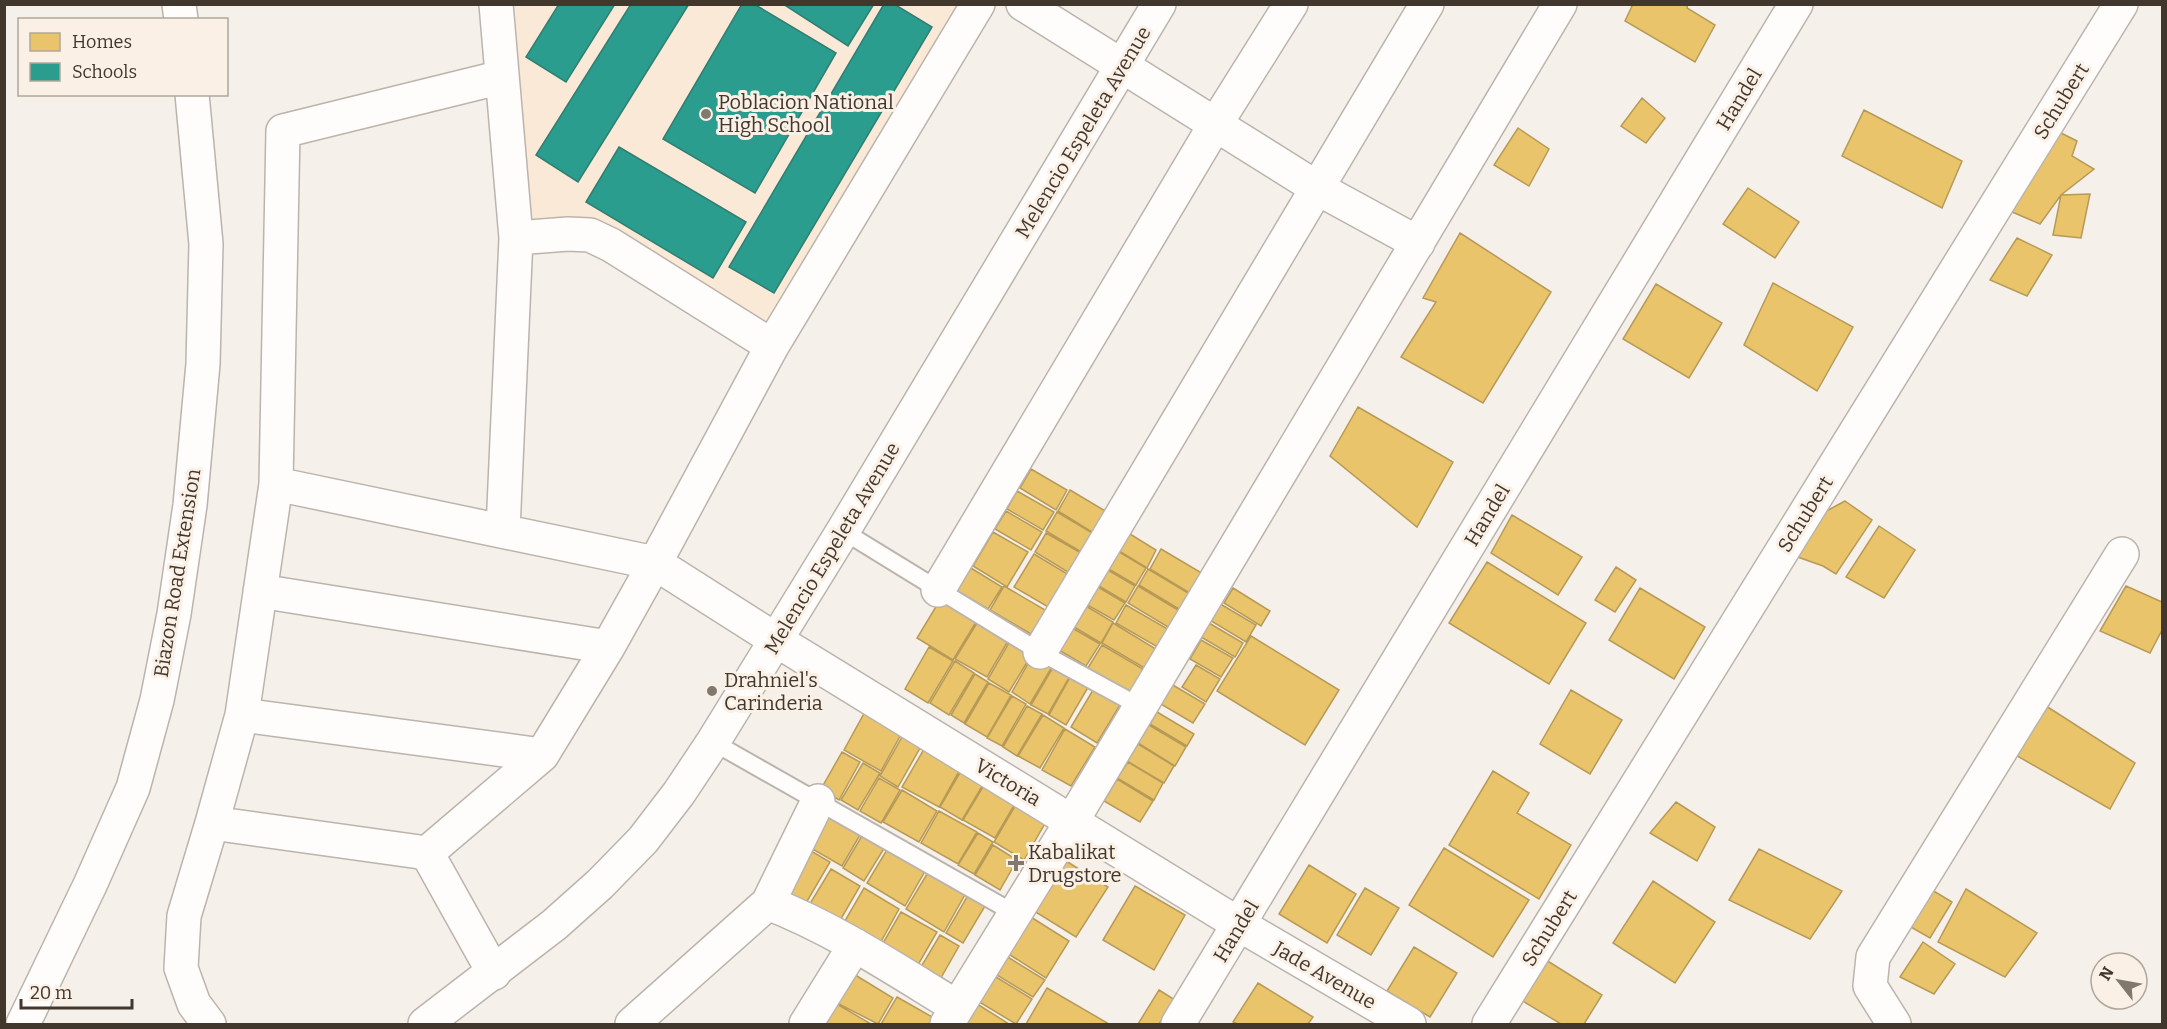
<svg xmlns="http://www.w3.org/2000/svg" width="2167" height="1029" font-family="Bitter,serif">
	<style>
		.built { fill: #fae9d7 }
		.homes { fill: #e9c46a; stroke: #b79a57; stroke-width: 1.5 }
		.schools { fill: #2a9d8f; stroke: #317e71; stroke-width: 1.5 }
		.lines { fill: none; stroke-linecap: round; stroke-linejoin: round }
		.service-casing { stroke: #bbb4ac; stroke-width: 20 }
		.minor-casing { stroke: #bbb4ac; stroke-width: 36 }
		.tertiary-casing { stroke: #bbb4ac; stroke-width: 36 }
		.service { stroke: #fefdfc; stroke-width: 16 }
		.minor { stroke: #fefdfc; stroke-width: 33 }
		.tertiary { stroke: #fefdfc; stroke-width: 33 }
		.poi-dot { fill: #81786e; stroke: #fbf0e5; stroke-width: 2 }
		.labels { text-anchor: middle; stroke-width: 6; stroke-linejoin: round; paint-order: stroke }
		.street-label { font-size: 20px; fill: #42372c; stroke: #fbf0e5 }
		.poi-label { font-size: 20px; fill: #42372c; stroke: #fbf0e5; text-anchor: start }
	</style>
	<rect width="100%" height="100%" fill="#f6f0ea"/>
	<path class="built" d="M515 5H960L765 326 525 225Z"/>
	<path class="homes" d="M1633 4H1688L1687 8 1715 25 1695 62 1625 21Z
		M1642 98 1665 118 1646 143 1621 126Z
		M1864 110 1962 161 1942 208 1842 156Z
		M2049 127 2077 141 2072 156 2094 169 2061 195 2040 224 2010 211Z
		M1518 128 1549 149 1529 186 1494 165Z
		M1748 188 1799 222 1775 258 1723 224Z
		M2090 194 2081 238 2053 235 2061 195Z
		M1460 233 1551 292 1483 403 1401 357 1436 302 1423 298Z
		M2017 238 2052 255 2027 296 1990 280Z
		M1773 283 1853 327 1817 391 1744 345Z
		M1656 284 1722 323 1689 378 1623 339Z
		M1358 407 1453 462 1417 527 1330 456Z
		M1031 469 1067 490 1056 510 1020 488Z
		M1070 490 1112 515 1100 537 1058 511Z
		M1017 491 1054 512 1043 530 1007 509Z
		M1845 501 1872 520 1836 574 1823 566 1792 555 1808 521Z
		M1006 511 1042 532 1031 550 995 529Z
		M1057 512 1099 537 1088 556 1046 531Z
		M1512 515 1582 557 1558 595 1491 553Z
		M1117 526 1156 550 1147 568 1106 543Z
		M1879 526 1915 550 1884 598 1846 577Z
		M993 532 1028 552 1007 587 973 566Z
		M1046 533 1088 557 1076 577 1035 552Z
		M1106 544 1146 568 1136 585 1095 561Z
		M1161 549 1205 575 1193 595 1150 569Z
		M1034 554 1074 578 1055 611 1014 587Z
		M1487 562 1586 623 1549 684 1449 623Z
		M1096 563 1135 586 1126 602 1087 579Z
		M966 565 1002 587 988 609 952 588Z
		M1616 567 1636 580 1615 612 1595 600Z
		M1148 569 1193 596 1184 612 1139 585Z
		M1086 580 1125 603 1114 620 1075 598Z
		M1004 586 1052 614 1038 638 990 610Z
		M1138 586 1183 613 1173 630 1128 603Z
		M2126 586 2162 602V630L2150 653 2100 631Z
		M1233 588 1270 611 1261 626 1224 603Z
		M1640 588 1705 627 1674 679 1609 640Z
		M1074 599 1113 622 1101 643 1062 620Z
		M1212 599 1256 625 1246 642 1203 616Z
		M940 600 976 622 953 660 917 638Z
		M1126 605 1171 631 1161 649 1116 623Z
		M1060 621 1100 644 1086 666 1047 643Z
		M977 623 1008 641 987 677 955 659Z
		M1113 623 1159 651 1148 670 1102 643Z
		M1209 623 1243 643 1235 657 1201 637Z
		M1251 636 1339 690 1305 745 1217 691Z
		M1201 640 1233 658 1221 677 1190 659Z
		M1010 641 1032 654 1009 692 988 679Z
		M1102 645 1148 672 1131 698 1086 671Z
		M929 647 953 661 928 703 905 689Z
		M1034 653 1053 665 1030 704 1012 692Z
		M955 661 974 673 949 715 930 703Z
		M1055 664 1071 674 1048 714 1031 705Z
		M1196 665 1220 679 1206 702 1182 687Z
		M975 674 988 682 964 723 951 715Z
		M1072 674 1090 684 1066 725 1049 715Z
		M1161 678 1205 704 1193 723 1149 697Z
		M989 683 1011 695 987 737 965 724Z
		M1093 690 1120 705 1097 743 1071 727Z
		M1571 690 1622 720 1590 774 1540 744Z
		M1012 696 1026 704 1002 746 987 738Z
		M2043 704 2135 763 2110 809 2012 753Z
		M1027 706 1042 714 1017 756 1003 747Z
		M867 708 904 729 881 771 844 750Z
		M1157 712 1194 734 1187 746 1150 724Z
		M1043 715 1064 728 1040 768 1018 756Z
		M1149 725 1186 747 1175 766 1138 743Z
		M1065 729 1095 747 1071 786 1042 770Z
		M906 730 924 741 898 787 880 776Z
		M927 744 963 764 939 807 902 787Z
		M1138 744 1174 766 1164 783 1127 761Z
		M842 752 860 762 839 800 821 789Z
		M1128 762 1163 783 1154 800 1117 778Z
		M863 763 880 773 858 810 841 800Z
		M965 764 987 778 962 820 940 807Z
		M1493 771 1529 793 1517 813 1571 845 1539 899 1449 845Z
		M989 777 1020 795 995 838 963 820Z
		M879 778 900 790 881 823 860 811Z
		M1117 779 1153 801 1140 822 1104 801Z
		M902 790 937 811 919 842 883 822Z
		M1021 796 1051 813 1024 860 994 842Z
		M1676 802 1715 827 1697 861 1650 833Z
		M824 805 864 828 842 866 802 843Z
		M939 811 977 832 958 864 921 843Z
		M866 829 888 842 864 881 843 868Z
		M978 833 993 842 974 874 958 865Z
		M891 843 928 866 905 906 867 883Z
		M799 844 830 862 802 910 771 892Z
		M993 845 1017 860 1000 890 975 875Z
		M1444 848 1529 900 1493 957 1409 905Z
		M1759 849 1842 891 1810 939 1729 900Z
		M1066 861 1108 887 1076 937 1034 911Z
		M1309 865 1356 894 1327 943 1279 914Z
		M831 869 860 886 838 924 808 907Z
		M930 869 967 891 944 932 906 909Z
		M1653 881 1715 922 1675 983 1613 943Z
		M1135 886 1185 915 1154 970 1103 940Z
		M1927 887 1952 902 1930 938 1902 922Z
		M864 888 899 909 878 947 842 926Z
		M1365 888 1399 908 1371 955 1337 935Z
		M1966 889 2037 933 2005 977 1938 942Z
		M971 890 988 901 963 943 946 933Z
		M901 912 937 932 915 970 879 950Z
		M1026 914 1069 941 1046 978 1004 951Z
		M940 935 959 946 938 983 918 972Z
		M1923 942 1955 964 1934 994 1900 977Z
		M1414 947 1457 973 1430 1017 1387 991Z
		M1003 954 1045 980 1033 997 992 972Z
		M1546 960 1602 995 1584 1024H1561L1521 1000Z
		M852 973 893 998 878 1024 835 1002Z
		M991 974 1032 999 1016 1024 976 1000Z
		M1258 983 1313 1017 1308 1024H1238L1233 1022Z
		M1047 988 1109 1024H1026Z
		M1159 990 1175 1000 1159 1024H1138Z
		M897 997 934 1018 931 1024H881Z
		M830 1000 871 1024H828L818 1019Z
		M974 1002 1009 1024H961Z"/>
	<path class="schools" d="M559 4H615L566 82 526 57Z
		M631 4H689L578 182 536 155Z
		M742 4H754L836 53 755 193 663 139Z
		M783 4H874L848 46Z
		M884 4H894L932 27 774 293 729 267Z
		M619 147 746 222 713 278 586 202Z"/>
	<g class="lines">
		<g class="service-casing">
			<path id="service" d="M843 531 1040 652 1139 706
				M713 742 1014 913"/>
		</g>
		<g class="minor-casing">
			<path id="minor" d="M179 4 181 20
				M496 4 516 238 503 530
				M1023 4 1317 188 1418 243
				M516 238 568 234 590 235 611 245 772 346
				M276 484 655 563 776 640
				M938 590 1215 125 1291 4
				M260 591 608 647
				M1040 652 1427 4
				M242 715 542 755
				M212 823 427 853 494 973
				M427 853 542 755 608 647 655 563 772 346 978 4
				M768 903C835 929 896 970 957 1007
				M23 1024 90 885 133 788 157 700 174 614 190 505 203 364 206 244 192 94
				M209 1024 194 1004 181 968 184 916 212 823 242 715 276 484 283 131 502 77
				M632 1024 768 903 818 801
				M806 1024 855 945
				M947 1024 1072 821 1560 4
				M1178 1024 1796 4
				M1489 1024 2121 4
				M1894 1024 1870 986 1873 957 2122 554"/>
		</g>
		<g class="tertiary-casing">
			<path id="tertiary" d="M776 640 1240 925 1409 1024
				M425 1024 554 925 600 884 643 840 679 793 713 742 843 531 1159 4"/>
		</g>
		<use href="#service" class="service"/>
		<use href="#minor" class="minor"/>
		<use href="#tertiary" class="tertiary"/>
	</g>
	<g class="poi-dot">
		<circle cx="706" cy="114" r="6"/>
		<circle cx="712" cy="691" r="6"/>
		<path d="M1013 854h6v6h6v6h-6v6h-6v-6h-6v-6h6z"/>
	</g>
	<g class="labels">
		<g class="street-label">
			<text transform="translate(1739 99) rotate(-59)" y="7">Handel</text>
			<text transform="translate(2061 101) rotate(-58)" y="7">Schubert</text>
			<text transform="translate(1083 132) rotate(-59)" y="7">Melencio Espeleta Avenue</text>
			<text transform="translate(1805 514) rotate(-58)" y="7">Schubert</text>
			<text transform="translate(1487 515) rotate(-59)" y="7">Handel</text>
			<text transform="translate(832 548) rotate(-59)" y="7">Melencio Espeleta Avenue</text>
			<text transform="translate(177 573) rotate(-81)" y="7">Biazon Road Extension</text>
			<text transform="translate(1008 782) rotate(31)" y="7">Victoria</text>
			<text transform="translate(1549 928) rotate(-58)" y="7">Schubert</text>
			<text transform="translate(1236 931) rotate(-59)" y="7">Handel</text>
			<text transform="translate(1325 975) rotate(30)" y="7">Jade Avenue</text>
		</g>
		<g class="poi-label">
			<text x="718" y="109">Poblacion National<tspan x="718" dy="23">High School</tspan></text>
			<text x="724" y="687">Drahniel's<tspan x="724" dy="23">Carinderia</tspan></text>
			<text x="1028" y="859">Kabalikat<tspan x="1028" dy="23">Drugstore</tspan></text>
		</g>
	</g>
	<rect width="2167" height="1029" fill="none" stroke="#42372c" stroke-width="12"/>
	<rect x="18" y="18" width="210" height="78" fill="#fbf0e5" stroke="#b1a69b" stroke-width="1.5"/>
	<rect x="30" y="33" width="30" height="18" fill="#e9c46a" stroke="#b1a69b" stroke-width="1.5"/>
	<text x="72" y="48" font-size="18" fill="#42372c">Homes</text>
	<rect x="30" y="63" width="30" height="18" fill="#2a9d8f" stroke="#b1a69b" stroke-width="1.5"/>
	<text x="72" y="78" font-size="18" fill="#42372c">Schools</text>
	<g transform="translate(2119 981) rotate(301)"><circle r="28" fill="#fbf0e5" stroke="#b1a69b" stroke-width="1.5"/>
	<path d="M0-4.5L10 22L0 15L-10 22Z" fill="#81786e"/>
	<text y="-9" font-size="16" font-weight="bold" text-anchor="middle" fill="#42372c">N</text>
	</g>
	<path d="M21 999v9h111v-9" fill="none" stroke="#42372c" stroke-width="3"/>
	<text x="30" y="999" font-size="18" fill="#42372c" stroke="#fbf0e5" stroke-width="4.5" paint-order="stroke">20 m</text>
</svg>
